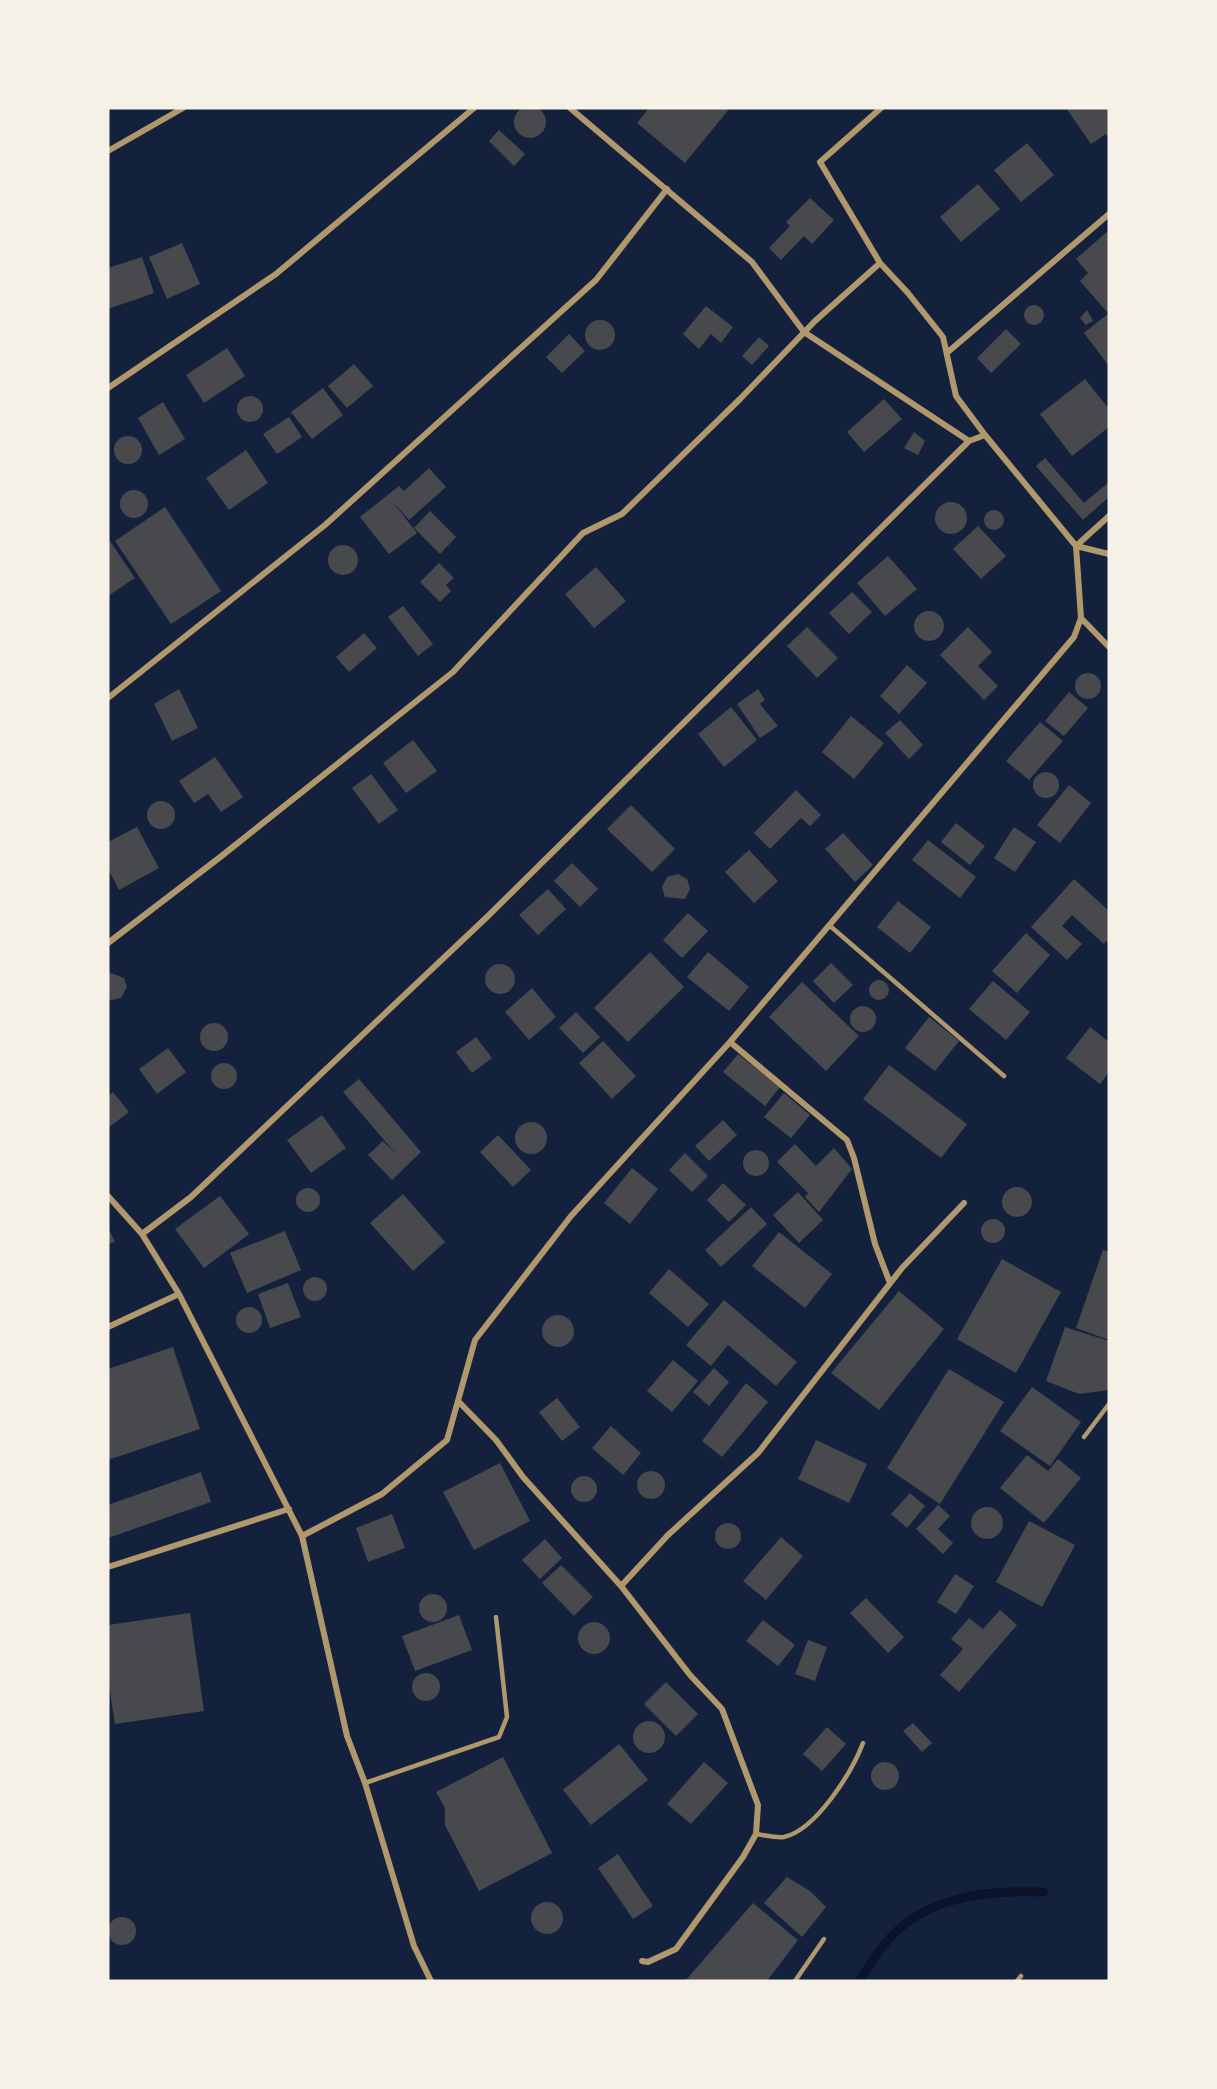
<svg xmlns="http://www.w3.org/2000/svg" width="1217" height="2089" font-family="'Fira Sans',sans-serif">
	<style>
		.lines { fill: none; stroke-linecap: round; stroke-linejoin: round }
		.stream { stroke: #0b132b; stroke-width: 9 }
		.building { fill: #48494c }
		.service { stroke: #b1986c; stroke-width: 4.5 }
		.minor { stroke: #b1986c; stroke-width: 6 }
	</style>
	<rect width="100%" height="100%" fill="#14213d"/>
	<g class="lines">
		<path class="stream" d="M859 1981C867 1970 874 1957 883 1946 922 1896 985 1890 1044 1892"/>
	</g>
	<path class="building" d="M514 122a16 16 0 1 1 32 0a16 16 0 1 1-32 0Z
		M649 108H730L685 163 637 123Z
		M1066 108H1109V139L1106 134 1091 144Z
		M499 130 525 154 514 166 489 141Z
		M1027 143 1054 175 1021 202 994 170Z
		M978 184 1000 209 961 242 940 217Z
		M810 198 834 220 812 244 804 236 781 260 769 248 790 226 786 222Z
		M1109 230V310L1107 312 1080 281 1088 273 1076 259Z
		M182 243 200 284 167 299 149 257Z
		M142 257 154 293 108 309V268Z
		M1024 315a10 10 0 1 1 20 0a10 10 0 1 1-20 0Z
		M706 306 733 327 721 343 711 334 699 349 683 334Z
		M1087 310 1093 321 1086 325 1080 318Z
		M1109 313V366L1084 333Z
		M585 335a15 15 0 1 1 30 0a15 15 0 1 1-30 0Z
		M1006 329 1021 344 991 373 977 358Z
		M569 334 585 351 562 373 546 357Z
		M759 337 769 346 752 365 742 356Z
		M227 348 245 376 204 403 186 375Z
		M354 364 373 386 347 408 328 386Z
		M1085 379 1109 409V427L1072 456 1040 414Z
		M323 388 343 415 312 439 291 412Z
		M237 409a13 13 0 1 1 26 0a13 13 0 1 1-26 0Z
		M884 399 902 419 864 452 847 432Z
		M163 402 185 439 159 455 138 418Z
		M289 417 302 437 277 454 263 434Z
		M914 432 925 441 918 455 904 448Z
		M114 450a14 14 0 1 1 28 0a14 14 0 1 1-28 0Z
		M246 450 268 483 229 510 206 478Z
		M1045 458 1084 503 1109 482V497L1083 520 1036 466Z
		M429 468 446 487 409 520 392 501 417 533 389 554 360 517 399 486 404 491Z
		M120 504a14 14 0 1 1 28 0a14 14 0 1 1-28 0Z
		M935 518a16 16 0 1 1 32 0a16 16 0 1 1-32 0Z
		M165 507 221 591 171 624 115 541Z
		M984 520a10 10 0 1 1 20 0a10 10 0 1 1-20 0Z
		M430 511 456 537 440 554 414 528Z
		M978 526 1006 556 981 579 953 549Z
		M110 541 135 578 108 596V542Z
		M328 560a15 15 0 1 1 30 0a15 15 0 1 1-30 0Z
		M888 556 917 589 885 616 857 583Z
		M439 563 454 578 446 585 451 591 440 602 420 582Z
		M596 567 626 601 594 628 565 594Z
		M852 592 872 612 849 634 829 613Z
		M403 606 433 644 418 656 388 617Z
		M914 626a15 15 0 1 1 30 0a15 15 0 1 1-30 0Z
		M807 627 838 658 817 678 787 646Z
		M968 627 992 652 978 666 998 686 984 700 940 655Z
		M364 633 377 648 349 672 336 657Z
		M907 665 927 683 899 714 880 696Z
		M1075 686a13 13 0 1 1 26 0a13 13 0 1 1-26 0Z
		M179 689 198 728 172 741 154 704Z
		M758 689 765 700 760 704 778 726 760 738 737 704Z
		M1069 692 1088 708 1064 736 1045 721Z
		M731 707 757 740 724 767 698 734Z
		M851 716 884 743 854 779 822 752Z
		M900 720 923 745 909 759 885 733Z
		M1040 722 1063 741 1029 780 1006 761Z
		M413 740 437 771 406 793 383 763Z
		M215 757 243 797 221 812 208 794 194 803 179 781Z
		M1033 785a13 13 0 1 1 26 0a13 13 0 1 1-26 0Z
		M371 774 398 810 379 824 352 788Z
		M1069 785 1091 803 1060 843 1037 825Z
		M796 790 821 815 810 826 801 818 770 849 754 833Z
		M147 815a14 14 0 1 1 28 0a14 14 0 1 1-28 0Z
		M631 805 675 849 652 872 607 829Z
		M956 823 985 846 970 865 941 842Z
		M137 827 159 868 119 890 108 869V842Z
		M1014 827 1036 842 1015 872 994 858Z
		M843 833 873 865 855 882 825 849Z
		M928 840 976 877 960 898 912 860Z
		M749 850 778 881 754 903 725 872Z
		M572 863 598 889 580 907 554 881Z
		M678 874 687 879 690 889 685 899 665 897 662 887 667 877Z
		M1074 879 1109 911V943L1106 941 1104 944 1072 915 1062 926 1082 944 1067 960 1031 927Z
		M548 889 566 909 538 935 519 915Z
		M898 901 931 927 910 953 877 927Z
		M688 913 708 931 682 958 663 940Z
		M1026 933 1050 955 1017 993 992 971Z
		M650 952 684 987 628 1042 594 1008Z
		M708 952 749 987 729 1011 687 977Z
		M831 963 853 985 834 1003 813 981Z
		M485 979a15 15 0 1 1 30 0a15 15 0 1 1-30 0Z
		M111 973 124 978 127 987 121 998 112 1000 108 999V974Z
		M869 990a10 10 0 1 1 20 0a10 10 0 1 1-20 0Z
		M993 981 1030 1012 1006 1040 969 1009Z
		M802 982 859 1036 826 1071 769 1017Z
		M532 988 556 1017 529 1040 505 1012Z
		M850 1019a13 13 0 1 1 26 0a13 13 0 1 1-26 0Z
		M576 1012 600 1037 583 1053 559 1028Z
		M929 1017 959 1041 935 1071 905 1048Z
		M200 1037a14 14 0 1 1 28 0a14 14 0 1 1-28 0Z
		M1090 1027 1109 1042V1072L1100 1084 1066 1058Z
		M476 1037 492 1058 472 1073 456 1052Z
		M603 1041 636 1076 612 1099 579 1063Z
		M168 1048 186 1072 157 1094 139 1069Z
		M738 1054 780 1087 765 1106 723 1072Z
		M211 1076a13 13 0 1 1 26 0a13 13 0 1 1-26 0Z
		M889 1065 967 1124 941 1158 863 1099Z
		M359 1079 421 1152 392 1180 368 1155 383 1141 396 1154 343 1092Z
		M113 1092 129 1112 108 1128V1096Z
		M784 1093 810 1115 791 1138 764 1117Z
		M322 1115 346 1148 311 1173 287 1140Z
		M723 1120 737 1135 709 1161 695 1146Z
		M515 1138a16 16 0 1 1 32 0a16 16 0 1 1-32 0Z
		M498 1135 531 1170 513 1187 480 1152Z
		M795 1144 816 1166 834 1148 852 1169 819 1212 805 1197 808 1193 777 1162Z
		M743 1163a13 13 0 1 1 26 0a13 13 0 1 1-26 0Z
		M685 1153 708 1176 692 1192 669 1170Z
		M632 1168 658 1189 630 1224 604 1203Z
		M723 1183 746 1205 729 1222 707 1200Z
		M1002 1202a15 15 0 1 1 30 0a15 15 0 1 1-30 0Z
		M296 1200a12 12 0 1 1 24 0a12 12 0 1 1-24 0Z
		M798 1192 823 1220 799 1243 773 1215Z
		M403 1194 445 1242 413 1271 370 1223Z
		M220 1196 249 1234 204 1268 175 1229Z
		M751 1207 767 1224 721 1267 705 1250Z
		M981 1231a12 12 0 1 1 24 0a12 12 0 1 1-24 0Z
		M108 1227 115 1242 108 1244Z
		M285 1231 301 1270 247 1293 230 1253Z
		M779 1232 832 1274 805 1308 752 1266Z
		M1103 1250 1109 1252V1340L1076 1328Z
		M1002 1259 1061 1292 1016 1373 957 1339Z
		M669 1269 709 1304 688 1327 649 1293Z
		M303 1289a12 12 0 1 1 24 0a12 12 0 1 1-24 0Z
		M288 1283 301 1317 270 1328 258 1294Z
		M899 1291 944 1329 879 1410 831 1373Z
		M724 1300 797 1362 776 1386 728 1345 711 1366 686 1345Z
		M236 1320a13 13 0 1 1 26 0a13 13 0 1 1-26 0Z
		M542 1331a16 16 0 1 1 32 0a16 16 0 1 1-32 0Z
		M1065 1327 1109 1341V1390L1079 1394 1046 1381Z
		M173 1347 200 1429 108 1460V1369Z
		M673 1360 698 1381 672 1412 647 1391Z
		M714 1368 729 1382 709 1406 693 1392Z
		M949 1369 1004 1402 940 1504 887 1468Z
		M746 1383 768 1402 722 1457 702 1441Z
		M1032 1387 1081 1422 1050 1466 1000 1431Z
		M557 1398 580 1427 562 1441 539 1412Z
		M611 1426 641 1453 623 1475 592 1448Z
		M816 1440 867 1464 849 1503 798 1479Z
		M1027 1455 1048 1471 1058 1459 1081 1478 1044 1523 1000 1488Z
		M500 1463 530 1521 474 1550 443 1492Z
		M637 1485a14 14 0 1 1 28 0a14 14 0 1 1-28 0Z
		M201 1472 211 1502 108 1538V1505Z
		M571 1489a13 13 0 1 1 26 0a13 13 0 1 1-26 0Z
		M910 1493 925 1506 907 1528 891 1514Z
		M938 1505 950 1516 938 1529 953 1543 943 1554 916 1529Z
		M971 1523a16 16 0 1 1 32 0a16 16 0 1 1-32 0Z
		M392 1514 405 1548 368 1562 356 1528Z
		M1029 1521 1075 1545 1042 1607 996 1582Z
		M715 1536a13 13 0 1 1 26 0a13 13 0 1 1-26 0Z
		M781 1537 803 1556 766 1600 743 1581Z
		M545 1539 562 1558 540 1579 522 1560Z
		M561 1565 593 1597 574 1616 542 1583Z
		M955 1574 974 1586 956 1614 937 1602Z
		M419 1608a14 14 0 1 1 28 0a14 14 0 1 1-28 0Z
		M866 1598 904 1637 888 1653 850 1613Z
		M1000 1610 1017 1625 959 1692 940 1675 963 1649 951 1639 969 1618 983 1629Z
		M190 1613 204 1711 115 1724 108 1680V1625Z
		M459 1615 472 1650 415 1671 402 1636Z
		M763 1620 795 1645 778 1666 746 1641Z
		M578 1638a16 16 0 1 1 32 0a16 16 0 1 1-32 0Z
		M808 1640 827 1647 815 1681 795 1674Z
		M412 1687a14 14 0 1 1 28 0a14 14 0 1 1-28 0Z
		M666 1682 698 1714 676 1736 644 1704Z
		M633 1737a16 16 0 1 1 32 0a16 16 0 1 1-32 0Z
		M913 1723 932 1743 922 1752 903 1731Z
		M827 1727 846 1744 822 1771 803 1754Z
		M619 1744 648 1780 591 1825 563 1790Z
		M503 1757 552 1853 479 1891 445 1825V1808L436 1792Z
		M704 1762 728 1783 691 1824 667 1804Z
		M871 1776a14 14 0 1 1 28 0a14 14 0 1 1-28 0Z
		M618 1854 653 1906 633 1919 598 1868Z
		M787 1877 810 1891 826 1907 802 1937 764 1903Z
		M531 1918a16 16 0 1 1 32 0a16 16 0 1 1-32 0Z
		M753 1903 798 1940 767 1981H685Z
		M108 1931a14 14 0 1 1 28 0a14 14 0 1 1-28 0Z"/>
	<g class="lines">
		<path class="service" d="M829 925 1004 1076
			M1084 1437 1109 1404
			M365 1783 499 1737 507 1717 496 1617
			M756 1834C764 1835 776 1838 784 1837 816 1830 852 1772 863 1743
			M795 1981 824 1939
			M1017 1981 1021 1976"/>
		<path class="minor" d="M570 108 752 262 804 332 969 441
			M108 151 183 108
			M948 352 1109 214
			M108 388 276 274 474 108
			M1109 516 1076 546 1109 554
			M1081 618 1109 647
			M108 698 325 525 596 280 667 189
			M108 943 219 858 453 672 583 533 622 514 740 399 815 321 880 263
			M730 1042 847 1140 854 1158 875 1244 890 1283
			M108 1196 142 1234 179 1294 302 1536
			M142 1234 191 1197 488 916 969 441 985 435
			M108 1327 179 1294
			M458 1401 496 1440 523 1477 621 1586 668 1535 758 1453 902 1268 964 1203
			M108 1567 289 1509
			M621 1586 690 1675 722 1709 758 1805 756 1834 743 1857 676 1949 648 1962 642 1961
			M431 1981 414 1946 365 1783 347 1736 302 1536 382 1494 447 1440 475 1340 571 1216 730 1042 1074 637 1081 618 1076 546 985 435 956 396 943 337 908 293 880 263 820 162 881 108"/>
	</g>
	<rect width="1217" height="2089" fill="none" stroke="#f6f1e7" stroke-width="219"/>
</svg>
